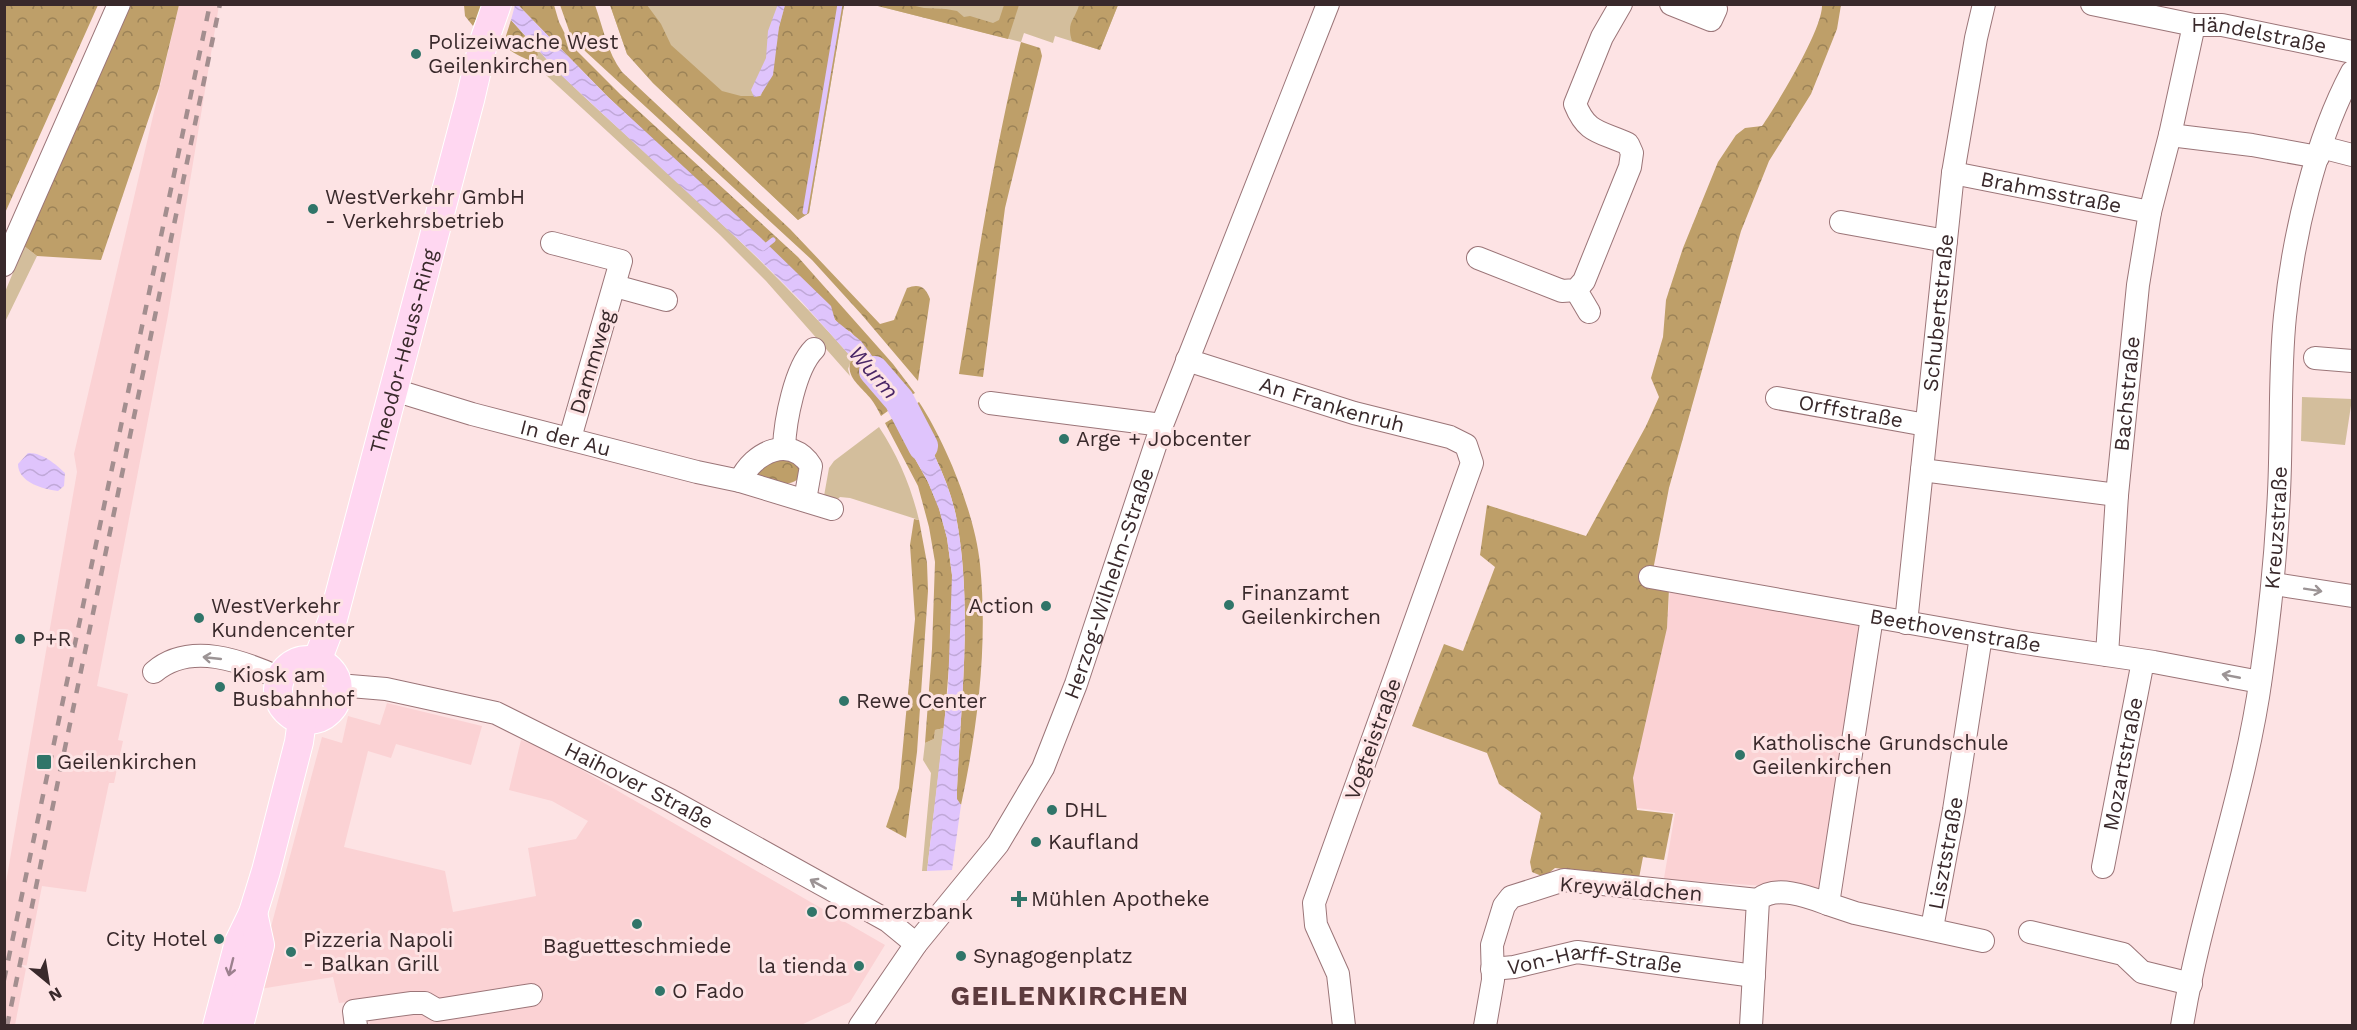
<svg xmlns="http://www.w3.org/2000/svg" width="2357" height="1030" font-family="'Work Sans',sans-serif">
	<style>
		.built { fill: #fbd2d4 }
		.green { fill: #d3be9c }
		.forest { fill: url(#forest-crowns) }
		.water { fill: url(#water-waves) }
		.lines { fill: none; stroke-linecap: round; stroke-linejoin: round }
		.stream { stroke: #dfc4fc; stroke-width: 5 }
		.river { stroke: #dfc4fc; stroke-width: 30 }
		.minor-casing { stroke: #9b7578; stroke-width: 24 }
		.major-casing { stroke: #fff; stroke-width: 30 }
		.minor { stroke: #fff; stroke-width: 22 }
		.major { stroke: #ffd7f1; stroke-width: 28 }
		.rail { stroke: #a38e8f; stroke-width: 4.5; stroke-dasharray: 10 10; stroke-linecap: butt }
		.oneway { stroke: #9c9495 }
		.oneway2 { stroke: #9c808e }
		.poi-dot { fill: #307569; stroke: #fde3e4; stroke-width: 2 }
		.labels { text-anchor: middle; stroke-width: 6; stroke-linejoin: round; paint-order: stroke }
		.street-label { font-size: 21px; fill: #39292b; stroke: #fde3e4 }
		.poi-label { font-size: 21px; fill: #39292b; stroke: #fde3e4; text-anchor: start }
		.water-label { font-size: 22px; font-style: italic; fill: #492666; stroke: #fde3e4 }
		.district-label { font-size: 27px; font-weight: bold; letter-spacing: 1.5px; fill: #5d3b3e; stroke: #fde3e4 }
	</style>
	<defs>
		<pattern id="forest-crowns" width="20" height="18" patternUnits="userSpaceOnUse" patternTransform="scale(1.5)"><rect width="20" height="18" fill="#be9f69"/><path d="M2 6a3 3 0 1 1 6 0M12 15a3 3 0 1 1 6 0" fill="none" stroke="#9b8257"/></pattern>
		<pattern id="water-waves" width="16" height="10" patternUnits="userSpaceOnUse" patternTransform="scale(1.5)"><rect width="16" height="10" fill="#dfc4fc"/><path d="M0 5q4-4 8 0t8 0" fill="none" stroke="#c0a8d8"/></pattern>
	</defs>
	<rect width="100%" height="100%" fill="#fde3e4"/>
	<path class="built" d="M179 5H219L168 315 97 686 128 694 118 740 123 741 114 783H109L86 892 42 886 15 1025 5 1026V888L77 472 74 454Z
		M1670 589 1867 622 1822 890 1692 881 1691 889 1663 884 1675 813 1637 808 1633 779 1641 732 1667 626Z
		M387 703 482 726 471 765 396 744 391 758 368 751 344 847 445 871 453 912 536 896 528 848 576 839 588 821 552 801 509 790 521 740 547 750 885 945 850 1002 801 1025H370L367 1000 339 1003 333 977 254 990 322 737 342 743 348 716 380 725Z"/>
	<path class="green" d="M610 5H844L809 213 798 220 653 83 627 54Z
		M874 5H1118L1100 50 1055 36 1053 43 1024 33 1021 42Z
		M537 49C575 91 618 127 659 165 726 227 792 289 852 358L848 369 850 376 766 281 720 235 534 64 538 56Z
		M24 246 37 256 5 322V292Z
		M2302 397 2352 399 2345 445 2301 441Z
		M879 427C898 456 911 486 919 520L850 498 840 497 837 500 824 496 829 468 834 461Z
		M944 728 927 871H922L931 773 923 760 925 743 934 739 935 730Z"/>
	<path class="forest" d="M5 4 98 5 5 213 4 5Z
		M130 5H179L159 88 101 260 37 256 24 246Z
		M464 5H483L473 26 465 16Z
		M518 5H554L559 22 570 44 620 94 798 257 893 364 915 393 904 399 851 332C840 328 832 319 830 306L608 97Z
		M560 5H595C603 27 607 52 622 72L790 229 880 324 894 320 907 288C919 283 926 287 930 299L918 381 862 315 812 260 572 39Z
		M610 5H647L661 24 671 45 722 91 741 96H761L785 5H844L809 213 798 220 653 83 627 54Z
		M874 5H911L924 8 946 9 957 11 964 17 970 16 993 23 999 20 1004 5H1019L1008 39Z
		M1079 5H1118L1100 50 1072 41C1066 22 1075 20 1079 5Z
		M1822 5H1841L1837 29 1811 94 1769 161 1741 231 1669 488 1654 565 1652 585 1669 589 1667 628 1633 778 1637 810 1673 814 1664 860 1643 857 1639 878 1555 868 1544 877 1532 872 1530 862 1541 813 1499 784 1487 753 1412 726 1444 644 1463 651 1495 567 1480 555 1487 505 1586 536 1646 426 1659 397 1651 378 1663 337 1666 300 1683 248 1718 162 1736 135 1745 128 1762 126C1777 104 1823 29 1822 5Z
		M511 20 537 49 538 55 534 64C523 55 511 56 504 42Z
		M1021 42 1040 48 1042 56 1005 208 983 377 959 374C977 263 994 151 1021 42Z
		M852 358 858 360 896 405 881 416C878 410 875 404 871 399 861 386 843 376 852 358Z
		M919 402C946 443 975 514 980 564 988 644 978 726 961 805L957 800V789C961 699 973 606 956 516 948 477 928 442 909 408Z
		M900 414 914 440V457L928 482 939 508 947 538 952 575V600L950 653 944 728 935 730 934 739 925 743 932 649 935 562 929 527 918 486 885 423Z
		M780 458 798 461 801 476C788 491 770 480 754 476L764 464Z
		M914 519 919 520 927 563 928 591 917 752 906 838 886 827 899 788 915 619 910 545Z"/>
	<path class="water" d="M778 4 785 5 779 27 773 75 760 96 754 97 751 90 766 58 768 31Z
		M515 5H518L608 97 761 238 831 306 835 320 861 341 904 399 896 405 858 360 852 358 802 302 756 256 562 76 511 20Z
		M909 408C928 442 948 477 956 516 973 606 961 699 957 789V799L961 805 952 870 927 871 948 689 952 575 947 538 939 509 928 482 914 457V440L900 414Z
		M28 453C41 452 56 464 65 473L64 486 58 491C42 489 18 482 18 464Z"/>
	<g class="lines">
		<path class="stream" d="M805 212 840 4
			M763 248 773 240"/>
		<path class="river" d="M874 371 899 400 923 446"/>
		<g class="minor-casing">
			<g id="minor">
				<path d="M1671 4 1711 20 1716 9"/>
				<path id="s1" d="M2092 4 2194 25H2222L2352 52"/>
				<path d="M2170 135 2252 145 2318 157"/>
				<path d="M2321 147 2352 155"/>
				<path id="s2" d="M1953 173 2150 212"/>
				<path d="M1841 222 1946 241"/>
				<path d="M552 243 621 261 570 438"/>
				<path d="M1478 258 1562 291 1576 290 1584 281 1630 167 1632 153 1628 144C1600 131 1587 134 1575 104L1602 37 1621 4"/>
				<path d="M4 265 119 4"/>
				<path d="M615 286 666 300"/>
				<path d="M1576 290 1589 312"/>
				<path d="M2315 358 2352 361"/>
				<path id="s3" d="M1187 360 1354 413 1450 437 1466 445 1472 463 1314 903 1316 925 1338 974 1344 1026"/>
				<path id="s4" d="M394 390 472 414 697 472 740 481 832 509"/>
				<path id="s5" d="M1777 398 1926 425"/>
				<path d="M990 403 1162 425"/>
				<path d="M784 448C785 421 795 368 814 349"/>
				<path d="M1922 470 2117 495"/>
				<path d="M740 481C753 452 791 434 811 466L805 500"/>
				<path id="s6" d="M1650 577 2018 642 2154 662 2260 682"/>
				<path d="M2274 584 2352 596"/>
				<path id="s7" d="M1906 623 1953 173 1976 38 1984 4"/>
				<path id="s8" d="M2107 655 2117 495 2138 285 2150 212 2170 135 2194 25"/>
				<path d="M154 672C190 641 242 661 280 678"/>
				<path id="s9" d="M338 685 386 689 496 713 670 800 888 921 916 944"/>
				<path id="s10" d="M2103 867 2143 661"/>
				<path d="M1828 904 1855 913 1983 941"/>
				<path id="s11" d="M1932 928 1954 810 1981 636"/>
				<path d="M2030 932 2123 954 2142 972 2191 984"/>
				<path id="s12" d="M1492 969 1514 967 1577 952 1754 976"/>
				<path d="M356 1026 354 1011 412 1003H425L437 1010 531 995"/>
				<path id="s13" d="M860 1026 916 944 998 844 1043 768 1076 684 1162 425 1328 4"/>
				<path d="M1485 1026 1493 980 1492 945 1504 906 1511 897 1564 880 1758 900"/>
				<path d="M1751 1026 1758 900C1775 884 1809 897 1828 904L1872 617"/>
				<path id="s14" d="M2182 1026C2201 908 2245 795 2261 677 2270 615 2276 554 2279 492 2282 433 2279 374 2285 316 2293 237 2315 141 2352 72"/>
			</g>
		</g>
		<g class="major-casing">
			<g id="major">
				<circle cx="308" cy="690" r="30"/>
				<path id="s15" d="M317 661 333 619 470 100 483 44 497 4"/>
				<path d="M217 1026 239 942 253 913 266 871 299 742 302 720"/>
				<path d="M239 1026 260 945 253 913"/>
			</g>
		</g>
		<use href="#minor" class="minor"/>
		<use href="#major" class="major"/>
		<path class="rail" d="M4 980 210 4
			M7 1026 220 4"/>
	</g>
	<defs><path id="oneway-shaft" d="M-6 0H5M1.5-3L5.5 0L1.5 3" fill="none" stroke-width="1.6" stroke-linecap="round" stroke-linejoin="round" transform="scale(1.5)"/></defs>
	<g class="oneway">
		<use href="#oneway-shaft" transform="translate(2313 590) rotate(9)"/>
		<use href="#oneway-shaft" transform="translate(212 658) rotate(-174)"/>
		<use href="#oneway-shaft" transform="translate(2231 676) rotate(-169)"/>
		<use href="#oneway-shaft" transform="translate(818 884) rotate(-151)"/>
	</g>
	<use class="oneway2" href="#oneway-shaft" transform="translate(231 967) rotate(104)"/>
	<g class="poi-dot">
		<circle cx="416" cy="54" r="6"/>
		<circle cx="313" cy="209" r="6"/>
		<circle cx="1064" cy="439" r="6"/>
		<circle cx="1229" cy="605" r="6"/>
		<circle cx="1046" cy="606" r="6"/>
		<circle cx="199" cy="618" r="6"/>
		<circle cx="20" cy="639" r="6"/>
		<circle cx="220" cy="687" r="6"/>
		<circle cx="844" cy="701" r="6"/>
		<circle cx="1740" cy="755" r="6"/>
		<rect x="36" y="754" width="16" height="16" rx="3"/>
		<circle cx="1052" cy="810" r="6"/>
		<circle cx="1036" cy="842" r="6"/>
		<path d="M1016 890h6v6h6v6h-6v6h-6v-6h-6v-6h6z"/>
		<circle cx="812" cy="912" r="6"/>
		<circle cx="637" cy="924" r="6"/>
		<circle cx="219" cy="939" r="6"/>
		<circle cx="291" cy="952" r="6"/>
		<circle cx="961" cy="956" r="6"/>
		<circle cx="859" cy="966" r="6"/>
		<circle cx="660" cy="991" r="6"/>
	</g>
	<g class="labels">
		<g class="street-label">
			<text dy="7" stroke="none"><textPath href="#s1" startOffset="170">Händelstraße</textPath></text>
			<text dy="7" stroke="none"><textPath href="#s2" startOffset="100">Brahmsstraße</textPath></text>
			<text dy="7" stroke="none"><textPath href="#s7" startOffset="312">Schubertstraße</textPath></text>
			<text dy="7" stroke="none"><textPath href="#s15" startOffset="322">Theodor-Heuss-Ring</textPath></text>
			<text transform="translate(592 362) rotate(-73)" y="7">Dammweg</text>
			<text dy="7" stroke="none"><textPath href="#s8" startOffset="262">Bachstraße</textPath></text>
			<text dy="7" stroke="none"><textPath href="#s3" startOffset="152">An Frankenruh</textPath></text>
			<text dy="7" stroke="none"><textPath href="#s5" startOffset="75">Orffstraße</textPath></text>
			<text dy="7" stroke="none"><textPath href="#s4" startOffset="178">In der Au</textPath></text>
			<text dy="7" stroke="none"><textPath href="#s14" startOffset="508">Kreuzstraße</textPath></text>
			<text dy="7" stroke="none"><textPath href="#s13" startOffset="513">Herzog-Wilhelm-Straße</textPath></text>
			<text dy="7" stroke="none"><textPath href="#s6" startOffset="310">Beethovenstraße</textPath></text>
			<text transform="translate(1373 739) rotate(-70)" y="7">Vogteistraße</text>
			<text dy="7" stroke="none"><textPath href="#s10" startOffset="105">Mozartstraße</textPath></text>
			<text dy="7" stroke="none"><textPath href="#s9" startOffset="321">Haihover Straße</textPath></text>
			<text dy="7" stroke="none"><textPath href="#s11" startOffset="76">Lisztstraße</textPath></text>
			<text transform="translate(1631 889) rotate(4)" y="7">Kreywäldchen</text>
			<text dy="7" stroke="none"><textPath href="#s12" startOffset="104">Von-Harff-Straße</textPath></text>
		</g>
		<g class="poi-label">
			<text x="428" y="49">Polizeiwache West<tspan x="428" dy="24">Geilenkirchen</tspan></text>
			<text x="325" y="204">WestVerkehr GmbH<tspan x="325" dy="24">- Verkehrsbetrieb</tspan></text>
			<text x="1076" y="446">Arge + Jobcenter</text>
			<text x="1241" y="600">Finanzamt<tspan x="1241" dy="24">Geilenkirchen</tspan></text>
			<text x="211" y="613">WestVerkehr<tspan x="211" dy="24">Kundencenter</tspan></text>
			<text x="1034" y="613" text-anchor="end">Action</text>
			<text x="32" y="646">P+R</text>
			<text x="232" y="682">Kiosk am<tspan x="232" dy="24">Busbahnhof</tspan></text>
			<text x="856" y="708">Rewe Center</text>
			<text x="1752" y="750">Katholische Grundschule<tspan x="1752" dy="24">Geilenkirchen</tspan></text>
			<text x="57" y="769">Geilenkirchen</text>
			<text x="1064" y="817">DHL</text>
			<text x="1048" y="849">Kaufland</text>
			<text x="1031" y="906">Mühlen Apotheke</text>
			<text x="824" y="919">Commerzbank</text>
			<text x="207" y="946" text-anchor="end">City Hotel</text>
			<text x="303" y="947">Pizzeria Napoli<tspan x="303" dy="24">- Balkan Grill</tspan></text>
			<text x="637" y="953" text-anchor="middle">Baguetteschmiede</text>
			<text x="973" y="963">Synagogenplatz</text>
			<text x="847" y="973" text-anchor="end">la tienda</text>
			<text x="672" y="998">O Fado</text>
		</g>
		<g class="water-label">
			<text transform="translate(874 372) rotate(49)" y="8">Wurm</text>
		</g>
		<g class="district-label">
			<text x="1070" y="1005">GEILENKIRCHEN</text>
		</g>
	</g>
	<rect width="2357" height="1030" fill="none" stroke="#39292b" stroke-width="12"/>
	<g transform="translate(48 982) rotate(150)" stroke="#fde3e4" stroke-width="4.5" paint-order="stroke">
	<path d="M0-4.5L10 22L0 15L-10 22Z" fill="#39292b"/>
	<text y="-9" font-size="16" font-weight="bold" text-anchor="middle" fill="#39292b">N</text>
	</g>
</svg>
